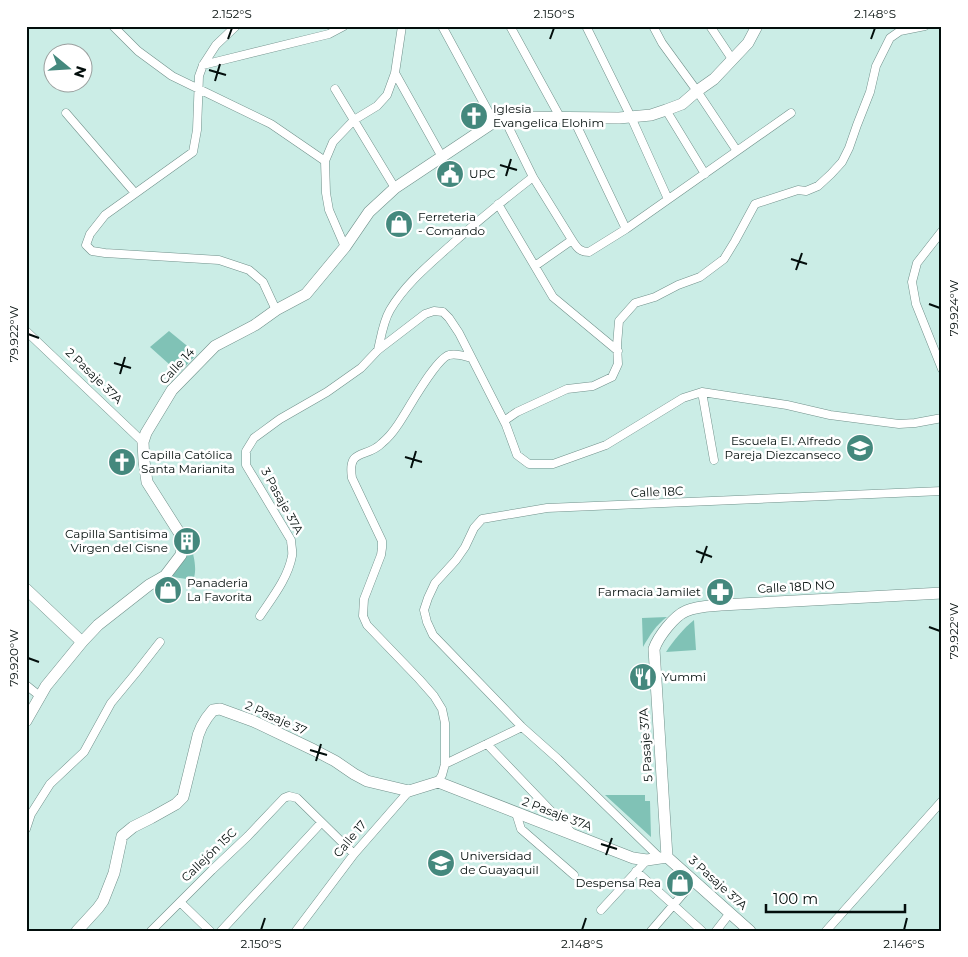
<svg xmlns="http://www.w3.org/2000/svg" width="968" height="957" font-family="Montserrat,sans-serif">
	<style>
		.green { fill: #80c2b6 }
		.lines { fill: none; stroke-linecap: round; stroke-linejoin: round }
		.street-casing { stroke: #71918b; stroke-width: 9 }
		.secondary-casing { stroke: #71918b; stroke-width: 12 }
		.street { stroke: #fff; stroke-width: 8 }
		.secondary { stroke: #fff; stroke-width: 11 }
		.ticks { fill: none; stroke: #030e0c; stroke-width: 2 }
		.labels { text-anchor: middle; stroke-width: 5; stroke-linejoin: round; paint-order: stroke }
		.poi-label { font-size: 12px; fill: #030e0c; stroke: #fff; text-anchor: start }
		.street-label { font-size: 12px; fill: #030e0c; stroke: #fff }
		.neatline { fill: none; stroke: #030e0c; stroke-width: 2 }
		.ticks-label { font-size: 12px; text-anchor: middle; fill: #030e0c }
	</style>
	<rect width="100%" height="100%" fill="#cbede6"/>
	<path class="green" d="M169 331 197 354 179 373 150 347Z
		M189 543 191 544C193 555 198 569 193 580L173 577 172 575V573C184 561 186 562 187 544Z
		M667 617C656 625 650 635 643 647L642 618Z
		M694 620 696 650 666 652C674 640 683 629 694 620Z
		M605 795H645V801H650L651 837Z"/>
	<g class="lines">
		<g class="street-casing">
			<path id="street" d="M113 26 138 51 172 76 271 124 325 161
				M236 26 216 45 203 65 199 76 197 130 193 152 105 215 90 234 86 245 92 251 105 253 219 260 249 270 263 282 276 310
				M442 26 494 122
				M510 26 560 117
				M586 26 631 117 668 199
				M653 26 662 43 697 91 737 151
				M710 26 732 59
				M203 65 329 34 344 26
				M395 73 442 157
				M335 89 395 188
				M666 110 705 174
				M66 113 135 193
				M504 118 533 177 572 240C577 248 580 252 589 252L626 229 791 113
				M573 118 626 229
				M498 204 553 297 618 351
				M942 231 917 263 912 282 916 304 942 369
				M345 247 329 210 326 193 325 161 333 142 354 120 377 106 387 95 395 73 402 26
				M535 266 572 240
				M26 331 143 442
				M378 350C381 337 383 322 390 310 406 283 430 264 453 243 479 220 506 198 533 177
				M702 392 714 460
				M504 421 517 412 567 389 593 386 612 377 618 364 617 345 619 321 635 303 655 297 678 285 700 277 724 259 735 241 755 204 798 190 806 191 818 186 831 174 842 162 849 148 857 125 870 92 876 66 890 38 900 31 925 26
				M260 616C272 598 288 578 292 556 293 551 291 545 291 540L246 465V451L254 438 280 419 327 392 361 368 378 350 425 314 434 311 443 312 449 318 459 333 506 425 517 455 529 464H553L606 445 683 398 702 392 787 405 830 415 899 424 915 423 942 418
				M26 685 41 697
				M487 744 572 833
				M445 764 522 727
				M438 782 442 775 445 764V723L442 709 434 696 419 679 367 625 363 616 364 599 381 555 382 548V541L352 478C347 447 367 459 382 443 388 438 393 432 397 426 407 412 435 359 449 355 457 353 464 356 471 358
				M516 813 521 829 574 875
				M26 829 31 814 50 784 84 752 111 703 135 674 160 642
				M660 858 558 759 522 727 433 635 427 622 424 610 428 598 435 583 456 560 465 547 474 528 482 519 547 508 942 491
				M636 871 702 931
				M180 902 210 931
				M601 910 647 860
				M151 931 212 870 248 836 284 798 289 796 297 798 354 854
				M221 931 321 823
				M296 931 354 854 409 791
				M651 931 694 881
				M716 931 730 913
				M826 931 942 801"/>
		</g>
		<g class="secondary-casing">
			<path id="secondary" d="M26 589 82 642
				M26 721 46 686 82 642 98 625 149 585 165 576 181 555 183 543 180 534 147 482 144 461 143 442 146 433 172 390 215 346 255 325 276 310 306 294 345 247 369 212 395 188 494 122 504 118 515 117 619 118 651 115 666 110 682 104 697 91 714 79 748 43 757 26
				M667 857 654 649C658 637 674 616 686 611 697 606 710 606 721 605L942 593
				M667 857 750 931
				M77 931 98 908 103 901 114 873 122 836 133 827 151 818 176 804 183 797 196 744C198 731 205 719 213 710L220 709 253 721 314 750 335 761 354 774 367 781 409 791 438 782 633 858 647 860 667 857"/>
		</g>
		<use href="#street" class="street"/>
		<use href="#secondary" class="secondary"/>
	</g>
	<path class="ticks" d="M228 39 232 28M550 39 554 28M871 39 875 28M209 70 226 75M215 81 220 64M500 165 517 170M506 176 511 159M791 259 807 264M796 270 802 253M929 304 940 308M28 334 39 338M114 363 131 368M120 374 125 357M405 457 422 462M411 468 416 451M696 551 712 557M701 563 707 546M929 627 940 631M28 658 39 662M310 750 327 755M316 761 321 744M601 844 617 849M606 855 612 838M261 930 265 918M582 930 586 918M904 930 907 918"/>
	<defs>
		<g id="church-disc" transform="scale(1.4375)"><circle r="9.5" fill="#44887d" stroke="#fff"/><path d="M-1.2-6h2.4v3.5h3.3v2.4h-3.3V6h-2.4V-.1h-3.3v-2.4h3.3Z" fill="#fff"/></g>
		<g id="civic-disc" transform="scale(1.4375)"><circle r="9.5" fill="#44887d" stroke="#fff"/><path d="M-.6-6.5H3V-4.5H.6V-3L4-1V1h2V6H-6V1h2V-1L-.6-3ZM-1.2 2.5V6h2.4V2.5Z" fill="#fff"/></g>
		<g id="shop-disc" transform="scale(1.4375)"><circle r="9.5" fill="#44887d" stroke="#fff"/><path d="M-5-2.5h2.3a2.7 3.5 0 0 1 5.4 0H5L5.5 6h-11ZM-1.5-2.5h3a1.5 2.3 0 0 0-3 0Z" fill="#fff"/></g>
		<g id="school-disc" transform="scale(1.4375)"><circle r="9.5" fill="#44887d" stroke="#fff"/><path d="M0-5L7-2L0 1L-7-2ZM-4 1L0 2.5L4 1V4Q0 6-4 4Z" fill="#fff"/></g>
		<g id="building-disc" transform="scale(1.4375)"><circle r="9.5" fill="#44887d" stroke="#fff"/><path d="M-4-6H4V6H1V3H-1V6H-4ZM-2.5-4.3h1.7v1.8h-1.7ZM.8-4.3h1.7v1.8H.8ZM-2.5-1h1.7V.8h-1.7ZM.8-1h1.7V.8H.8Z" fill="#fff"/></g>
		<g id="pharmacy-disc" transform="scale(1.4375)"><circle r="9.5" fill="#44887d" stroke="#fff"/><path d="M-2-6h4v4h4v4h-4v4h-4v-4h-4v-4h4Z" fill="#fff"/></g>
		<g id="restaurant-disc" transform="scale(1.4375)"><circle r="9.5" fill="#44887d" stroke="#fff"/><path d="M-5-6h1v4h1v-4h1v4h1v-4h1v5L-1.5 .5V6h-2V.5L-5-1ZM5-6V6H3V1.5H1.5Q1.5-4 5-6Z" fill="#fff"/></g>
		<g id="university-disc" transform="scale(1.4375)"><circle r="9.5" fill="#44887d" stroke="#fff"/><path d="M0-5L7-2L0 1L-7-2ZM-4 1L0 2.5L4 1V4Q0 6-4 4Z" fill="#fff"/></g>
	</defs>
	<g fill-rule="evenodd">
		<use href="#church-disc" x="474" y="116"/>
		<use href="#civic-disc" x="450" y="174"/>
		<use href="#shop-disc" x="399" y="224"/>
		<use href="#school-disc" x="860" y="448"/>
		<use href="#church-disc" x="122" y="462"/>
		<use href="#building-disc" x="187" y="541"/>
		<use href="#shop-disc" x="168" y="590"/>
		<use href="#pharmacy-disc" x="720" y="592"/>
		<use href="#restaurant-disc" x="643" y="677"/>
		<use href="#university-disc" x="441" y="863"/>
		<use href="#shop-disc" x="680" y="883"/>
	</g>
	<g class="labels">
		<g class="poi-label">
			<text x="493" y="113">Iglesia<tspan x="493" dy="14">Evangelica Elohim</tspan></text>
			<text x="469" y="178">UPC</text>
			<text x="418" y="221">Ferreteria<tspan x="418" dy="14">- Comando</tspan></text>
			<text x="841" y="445" text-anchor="end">Escuela EI. Alfredo<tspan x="841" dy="14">Pareja Diezcanseco</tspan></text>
			<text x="141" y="459">Capilla Católica<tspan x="141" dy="14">Santa Marianita</tspan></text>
			<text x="168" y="538" text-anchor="end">Capilla Santisima<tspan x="168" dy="14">Virgen del Cisne</tspan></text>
			<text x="187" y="587">Panaderia<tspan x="187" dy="14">La Favorita</tspan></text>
			<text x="701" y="596" text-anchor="end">Farmacia Jamilet</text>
			<text x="662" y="681">Yummi</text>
			<text x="460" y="860">Universidad<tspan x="460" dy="14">de Guayaquil</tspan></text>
			<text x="661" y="887" text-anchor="end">Despensa Rea</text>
		</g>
		<g class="street-label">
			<text transform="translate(177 366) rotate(-47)" y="4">Calle 14</text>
			<text transform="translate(94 376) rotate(44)" y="4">2 Pasaje 37A</text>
			<text transform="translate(657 492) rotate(-2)" y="4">Calle 18C</text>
			<text transform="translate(282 501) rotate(61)" y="4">3 Pasaje 37A</text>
			<text transform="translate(796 587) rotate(-3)" y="4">Calle 18D NO</text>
			<text transform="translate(276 718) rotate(24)" y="4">2 Pasaje 37</text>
			<text transform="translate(646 745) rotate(-94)" y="4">5 Pasaje 37A</text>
			<text transform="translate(557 814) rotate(21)" y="4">2 Pasaje 37A</text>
			<text transform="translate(350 839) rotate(-50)" y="4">Calle 17</text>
			<text transform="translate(209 855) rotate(-44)" y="4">Callejón 15C</text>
			<text transform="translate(718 883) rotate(42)" y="4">3 Pasaje 37A</text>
		</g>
	</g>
	<rect width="968" height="957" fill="none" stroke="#ffffff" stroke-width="55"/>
	<g transform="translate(68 68) rotate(108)"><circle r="24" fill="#ffffff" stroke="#9a9f9e"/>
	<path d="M0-4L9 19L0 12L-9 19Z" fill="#44887d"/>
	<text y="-8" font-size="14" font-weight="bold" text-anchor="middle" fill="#030e0c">N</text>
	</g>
	<path d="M766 904v8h139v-8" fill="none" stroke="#030e0c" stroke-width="2.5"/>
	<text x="773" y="904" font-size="15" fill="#030e0c" stroke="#ffffff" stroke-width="4" paint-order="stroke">100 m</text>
	<rect x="28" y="28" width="912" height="902" class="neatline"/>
	<g class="ticks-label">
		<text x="232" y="18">2.152°S</text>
		<text x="554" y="18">2.150°S</text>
		<text x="875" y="18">2.148°S</text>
		<text transform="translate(954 308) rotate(-90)" y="4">79.924°W</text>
		<text transform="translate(14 334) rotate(-90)" y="4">79.922°W</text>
		<text transform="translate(954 631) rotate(-90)" y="4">79.922°W</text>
		<text transform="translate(14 658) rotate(-90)" y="4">79.920°W</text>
		<text x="261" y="948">2.150°S</text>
		<text x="582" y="948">2.148°S</text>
		<text x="904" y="948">2.146°S</text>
	</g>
</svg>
